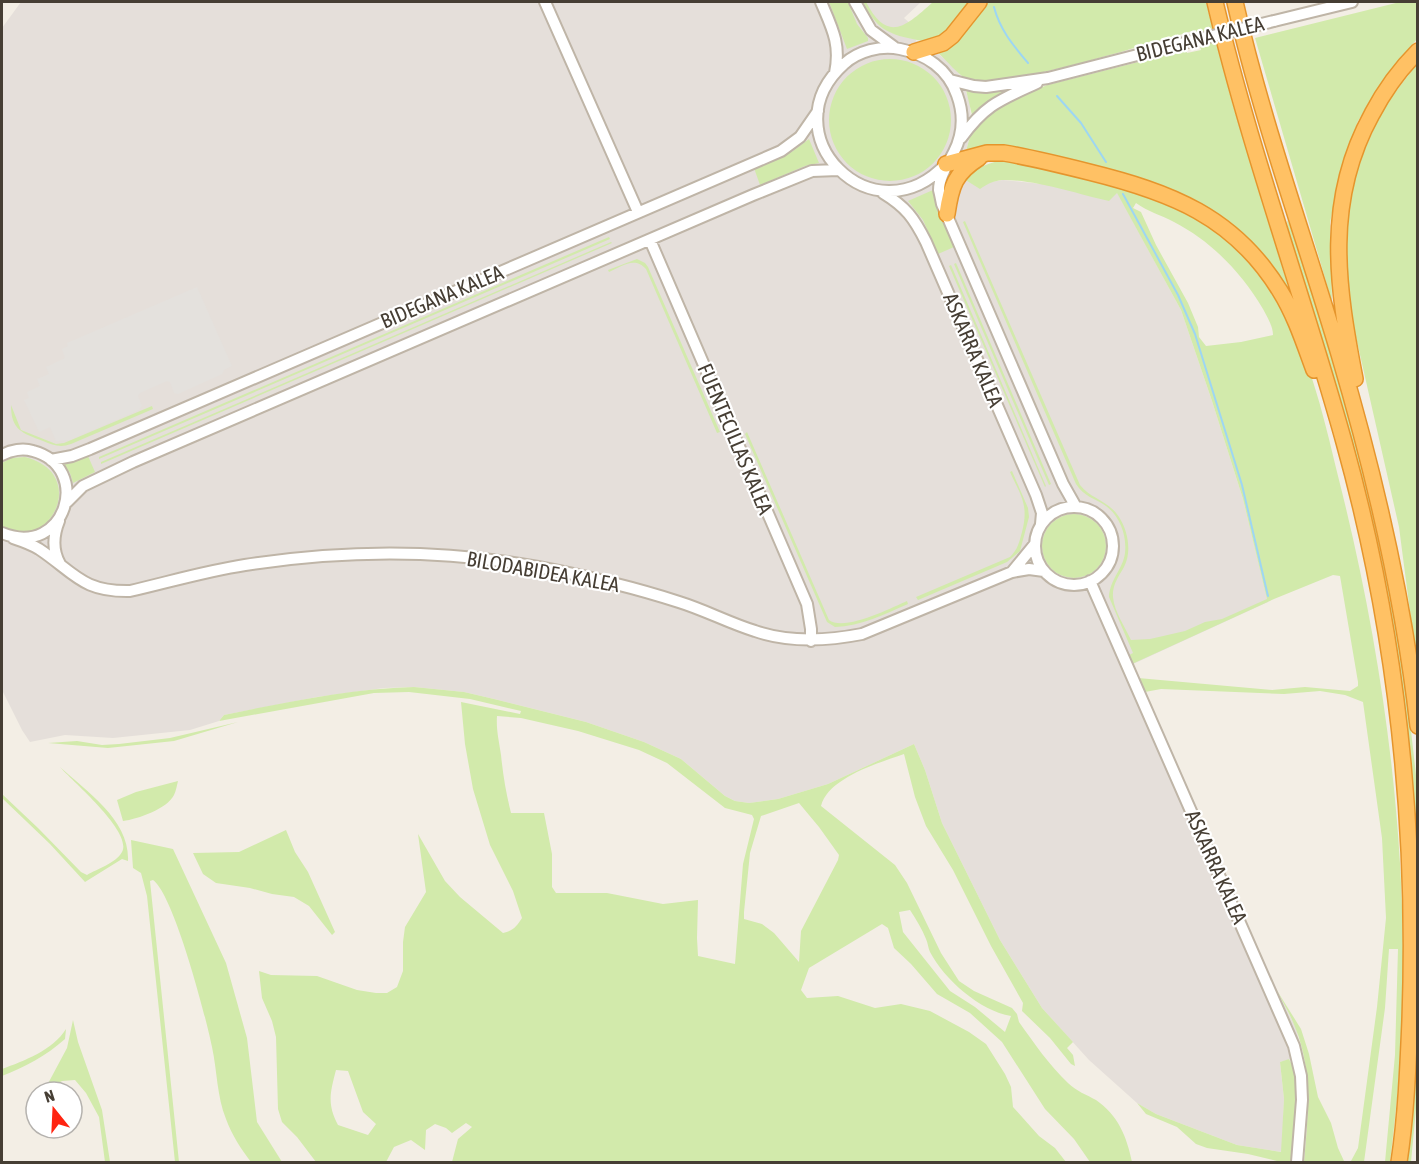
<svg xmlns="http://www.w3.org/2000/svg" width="1419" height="1164" font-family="'Asap Condensed',sans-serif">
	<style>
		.industrial { fill: #e5dfda }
		.green { fill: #d2eaab; fill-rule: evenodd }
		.parking { fill: #e4e1dd }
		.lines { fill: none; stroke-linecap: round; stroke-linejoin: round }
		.stream { stroke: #9dd6f3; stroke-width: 2 }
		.minor-casing { stroke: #bfb5a7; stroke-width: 14 }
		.highway-casing { stroke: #e5952d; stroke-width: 18 }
		.minor { stroke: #fff; stroke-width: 10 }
		.highway { stroke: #ffc164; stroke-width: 15 }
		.minor-bridge-casing { stroke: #bfb5a7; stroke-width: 14; stroke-linecap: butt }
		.minor-bridge { stroke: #fff; stroke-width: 10 }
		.labels { text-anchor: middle; stroke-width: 4.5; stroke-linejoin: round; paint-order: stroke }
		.street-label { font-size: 21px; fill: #463e34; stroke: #fff }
	</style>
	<rect width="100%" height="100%" fill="#f3eee5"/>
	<path class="industrial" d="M21 2H921L904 18 912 25 916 41 924 43 955 67 960 75 970 103 971 133 966 151 964 179 991 182 1003 180 1117 192 1181 310 1212 401 1243 499 1268 602 1133 664 1262 960 1296 1028 1303 1056 1280 1062 1284 1099 1282 1152 1237 1145 1156 1114 1137 1103 1089 1060 1042 1008 1000 940 942 823 925 770 914 744 828 784 778 799 749 803 735 801 725 796 681 759 644 742 586 722 494 699 464 692 414 687 384 688 317 697 224 715 219 721 190 730 113 738 65 735 30 742 22 730 2 690V28Z"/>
	<path class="green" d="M829 2H848L857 24 868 38V41L847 49Z
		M863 2H866C888 44 906 26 933 2H971C963 12 954 26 944 34 932 44 921 41 908 38 884 33 874 24 863 2Z
		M985 2H1206L1232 102 1292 299 1272 271 1163 188 966 151 971 133 981 119 991 111 1016 99 1047 85 1186 50 1187 53 1201 50 1196 30C1156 41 1001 91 969 80 957 75 948 61 938 53L948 46Z
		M1400 2H1417V39L1385 77 1358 121 1340 172 1330 223 1332 302 1255 38Z
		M829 120a61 61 0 1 1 122 0a61 61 0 1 1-122 0Z
		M1417 64V665L1399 527 1351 315 1342 246 1356 170 1383 108Z
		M1010 88V90L986 102 972 115 966 90 979 92Z
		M809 139 819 163 805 166 760 185 754 168 793 151Z
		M1003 160 1024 162C1096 181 1181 193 1236 246 1298 305 1319 396 1338 476 1380 641 1405 814 1403 985 1403 1045 1397 1104 1390 1162H1385L1395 1055 1398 949H1389L1385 1008 1364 1162H1304C1308 1117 1313 1071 1295 1027 1290 1014 1282 1001 1276 989L1301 1029 1309 1054 1318 1097 1331 1123 1338 1148 1344 1161H1351L1358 1148 1377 1007 1386 918 1382 838 1363 702 1345 695 1320 691 1284 694 1161 689 1145 692 1138 678 1272 690 1305 687 1350 691 1358 686V682L1340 576 1333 575 1274 599 1132 664 1129 655 1133 653 1109 597C1110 579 1123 569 1125 553 1127 536 1120 516 1106 506 1095 498 1084 497 1076 484L963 222 965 221 1080 485C1091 499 1109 501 1119 517 1128 531 1132 552 1124 567 1119 576 1112 585 1113 597 1114 611 1125 627 1131 640L1150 639 1185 631 1205 622 1222 619 1267 599 1243 499 1212 401 1181 310 1117 193 1109 201C1078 194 1033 179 1002 180 993 181 987 184 980 189L964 179C975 168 988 163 1003 160ZM1136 203C1148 212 1161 215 1174 222 1211 241 1242 273 1263 309 1267 317 1273 326 1273 335L1241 342 1206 346 1199 337 1198 327 1188 303 1156 245 1141 212 1133 208Z
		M933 190 938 210 954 247 938 254 923 220 908 201Z
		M1287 220 1295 234 1335 360 1379 525 1403 659 1417 784V948L1397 662 1289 241Z
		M609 237 610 239 99 459V457Z
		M611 242 612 243 101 464V462Z
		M637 259 645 263 648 267 720 432 717 433 646 269C635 256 622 266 609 272L608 270Z
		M956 263 1051 484 1049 485 954 264Z
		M951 265 1046 486 1045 487 949 266Z
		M11 405 21 430 56 444 64 443 152 406 153 409 71 444C60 448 53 445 43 441 22 433 11 430 11 405Z
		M747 432 829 620C844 632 891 608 907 601L908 604C885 614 861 626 835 627L827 622 745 434Z
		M88 456 95 472 73 483 70 473 64 464Z
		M25 457C92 474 47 557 2 526V463L11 458Z
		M1012 471 1028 508 1029 517 1020 551 1007 562 918 600 916 597 1010 557C1018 549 1019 543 1022 532 1029 505 1021 496 1010 472Z
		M1042 546a32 32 0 1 1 64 0a32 32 0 1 1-64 0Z
		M414 687 464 692 494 699 586 722 644 742 681 759 725 796 735 801 749 803 778 799 828 784 914 744 925 770 942 823 1000 940 1042 1008 1073 1042 1067 1048 1073 1055 1075 1066 1071 1064 1050 1038 1022 1011 1023 1003 991 946 953 870 926 826 915 797 904 754C878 763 828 778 821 806L895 865 907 883 941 953 959 981 974 991 1012 1008 1017 1014 1019 1022C1034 1043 1049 1065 1068 1083 1076 1091 1087 1095 1096 1100 1118 1115 1127 1137 1132 1162H1090L1074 1139 1045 1109 1002 1042 970 1013 937 994 911 964 894 948 888 928 882 924 809 968 801 990 807 998 838 996 875 1008 901 1004 930 1011 969 1032 986 1044 1005 1074 1011 1087 1013 1107 1039 1136 1055 1148 1066 1162H452L458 1139 472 1127 466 1123 452 1133 446 1128 435 1124 426 1130 425 1150 411 1140 394 1147 386 1162H316L297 1137 282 1122 278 1109 276 1037 272 1021 262 998 259 971 271 975 317 976 357 990 376 993H387L397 987 403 971V942L405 927 426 892 418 834 445 881 460 897 503 933C513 931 517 926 522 918L513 891 490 845 473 789 465 744 461 702 520 714 521 711 470 699 409 692 374 693 219 721 224 715C287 702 349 689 414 687ZM497 716 521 718 578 731 639 750 667 763 725 808 752 815 754 819 743 864 735 964 698 956 697 938 698 900 663 904 607 893H556L552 887V854L544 813H511C506 793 503 775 501 755 499 741 496 730 497 716ZM799 803 819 827 839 855 838 860 801 931 799 962 774 933 762 924 744 919V912L750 853 761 816ZM910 910C916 919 922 929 926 939 928 943 928 948 930 952 944 979 980 1011 1011 1016L1005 1032 975 1007 950 991 903 932 899 912ZM336 1070 348 1071 363 1112 376 1124 368 1135 338 1125C327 1104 330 1093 336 1070Z
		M238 722 174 741 108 748 48 743 77 741 102 745 119 744 170 738Z
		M60 767C87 792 130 820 128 861L122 859 85 882 50 844 2 798V794L38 828 81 872 87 875C97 869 116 863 122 852 133 832 72 781 60 767Z
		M178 781C177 785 176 791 174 795 167 809 138 819 123 821L117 800 136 792Z
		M286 830 295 852 308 872 335 932 332 935 309 906 294 897 272 894 250 888 216 883 203 874 193 853 239 852Z
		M131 840 173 849 226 963 247 1038 257 1122 282 1162H251C241 1149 232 1135 226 1119 217 1097 217 1070 212 1047 206 1017 174 895 153 880L150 881 179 1162H175L147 896 141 873 133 868Z
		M1417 951V1098L1411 1162H1404Z
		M73 1020 78 1042 102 1110 110 1162H105L99 1117 86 1093 75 1080 62 1081 44 1091 67 1048Z
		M66 1029 65 1039C46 1056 25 1067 2 1076V1069C24 1061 53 1050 66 1029Z
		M1289 1059C1305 1086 1294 1133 1292 1162H1281L1248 1154 1207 1148 1196 1144 1177 1127 1146 1114 1137 1103 1156 1114 1237 1145 1281 1152 1284 1099 1280 1062Z"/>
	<path class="parking" d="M197 287 232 366 224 370 222 374 178 394 174 393 170 382 167 381 140 393 138 396 142 406 139 410 70 440 56 441 50 427 39 432 24 400 29 398 27 392 40 386 37 379 49 374 46 367 65 358 62 349 68 346 67 343Z"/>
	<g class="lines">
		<path class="stream" d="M994 7C1000 30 1013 45 1028 63
			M1057 96 1081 123 1106 162
			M1123 194 1178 295 1195 334 1242 485 1268 596"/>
		<g class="minor-casing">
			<path id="minor" d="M545 2 638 212
				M821 2C832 28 841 44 835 73
				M855 2 871 30 894 47
				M1274 21 1352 2
				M950 80 974 86 986 87 1048 78 1188 42
				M961 138C986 104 1000 100 1037 83
				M946 164C873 242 767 133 844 64 858 51 881 45 900 49 926 54 948 69 957 95 964 114 963 134 954 152 948 164 939 177 939 190 940 194 941 199 942 204L1063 484 1076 507
				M883 193C906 207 914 218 926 242L1036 495 1042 513 1041 524
				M650 240 807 604 811 629V641
				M2 455C11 450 23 448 33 451 93 467 66 559 2 533
				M51 460 72 456 90 449 781 151 800 137 818 111
				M67 502 83 486 133 462 753 195 812 171 838 170
				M1035 546a39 39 0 1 1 78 0a39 39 0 1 1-78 0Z
				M59 521C53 536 52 550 60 564
				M13 538C22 541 31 544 39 549 75 573 82 592 130 591 169 582 206 571 245 565 342 550 442 549 538 567 586 576 633 587 679 602 705 610 729 623 755 631 790 643 826 641 862 634L1012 572 1029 569 1044 571
				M1012 572 1035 544
				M1090 581 1294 1046 1301 1076 1302 1100 1297 1162"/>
		</g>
		<g class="highway-casing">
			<path id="highway" d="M1215 2C1250 151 1303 294 1344 442 1396 629 1417 826 1410 1020 1408 1067 1406 1116 1399 1162
				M1235 2C1262 121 1304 236 1339 354 1375 476 1404 600 1418 726
				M914 52 943 43 952 36 979 2
				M946 164 987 153H1004C1033 158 1061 165 1089 172 1170 192 1234 216 1280 291 1295 315 1304 343 1314 370
				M947 214C951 186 955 173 979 158
				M1355 379C1337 286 1324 201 1372 114 1384 91 1399 70 1418 51"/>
		</g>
		<use href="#minor" class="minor"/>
		<use href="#highway" class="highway"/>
		<g class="minor-bridge-casing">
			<path id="minor-bridge" d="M1188 42 1274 21"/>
		</g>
		<use href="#minor-bridge" class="minor-bridge"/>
	</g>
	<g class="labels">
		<g class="street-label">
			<text transform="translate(1200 39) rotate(-14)" y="7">BIDEGANA KALEA</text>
			<text transform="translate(442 297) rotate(-23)" y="7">BIDEGANA KALEA</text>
			<text transform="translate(973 350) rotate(67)" y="7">ASKARRA KALEA</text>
			<text transform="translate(735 439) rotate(67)" y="7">FUENTECILLAS KALEA</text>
			<text transform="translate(543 572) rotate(10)" y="7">BILODABIDEA KALEA</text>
			<text transform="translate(1216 867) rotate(66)" y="7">ASKARRA KALEA</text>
		</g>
	</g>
	<rect width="1419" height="1164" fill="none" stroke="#463e34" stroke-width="6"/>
	<g transform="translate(54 1110) rotate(342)"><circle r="28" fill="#ffffff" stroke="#b5b2ae" stroke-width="1.5"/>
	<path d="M0-4.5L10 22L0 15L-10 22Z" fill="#ff2410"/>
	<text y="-9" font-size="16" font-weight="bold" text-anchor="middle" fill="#463e34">N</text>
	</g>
</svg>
